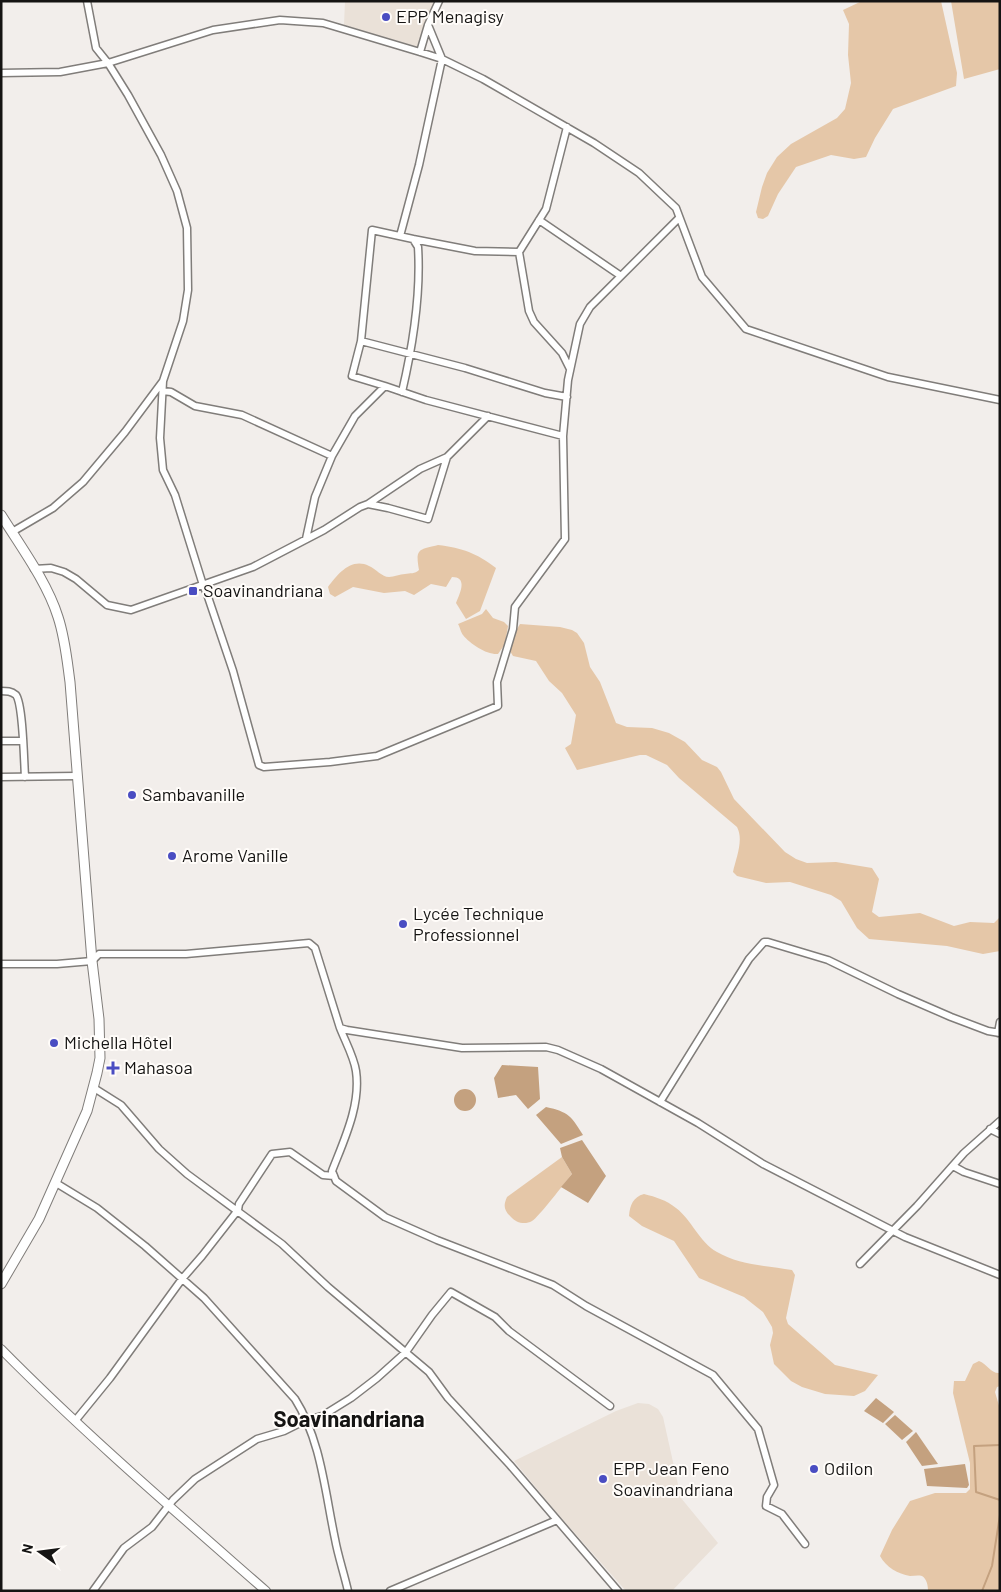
<svg xmlns="http://www.w3.org/2000/svg" width="1001" height="1592" font-family="Barlow,sans-serif">
	<style>
		.built { fill: #eae1d8 }
		.green { fill: #e5c7a8 }
		.water { fill: #c4a17f }
		.lines { fill: none; stroke-linecap: round; stroke-linejoin: round }
		.stream { stroke: #c4a17f; stroke-width: 2 }
		.minor-casing { stroke: #807d7a; stroke-width: 9 }
		.tertiary-casing { stroke: #807d7a; stroke-width: 10 }
		.secondary-casing { stroke: #807d7a; stroke-width: 11 }
		.minor { stroke: #fff; stroke-width: 6 }
		.tertiary { stroke: #fff; stroke-width: 8 }
		.secondary { stroke: #fff; stroke-width: 9 }
		.poi-dot { fill: #4a4dc2; stroke: #fffcf9; stroke-width: 2 }
		.labels { text-anchor: middle; stroke-width: 4; stroke-linejoin: round; paint-order: stroke }
		.poi-label { font-size: 18px; fill: #151413; stroke: #fffcf9; text-anchor: start }
		.district-label { font-size: 22px; font-weight: bold; fill: #151413; stroke: #fffcf9 }
	</style>
	<rect width="100%" height="100%" fill="#f2eeeb"/>
	<path class="built" d="M345 1H434L418 47 344 25Z
		M638 1403 649 1404 658 1409 663 1417 681 1498 718 1543 672 1591H626L557 1513 514 1461 616 1411Z"/>
	<path class="green" d="M862 1H941L957 73 956 86 893 109 875 138 866 157 854 159 831 155 796 167 778 194 768 216 763 219 758 218 756 212 762 187 767 173 777 157 791 144 837 118 845 109 851 83 848 55 849 24 843 10Z
		M951 1H1000V69L964 79Z
		M438 545C463 548 476 553 496 568L480 611 466 619 456 603C460 593 468 577 452 577L446 587 431 584 414 595 405 591 384 593 353 587 335 597 330 594 328 587C337 575 351 557 369 566 376 569 382 577 389 577 394 577 400 574 405 574 410 573 415 574 419 570 415 548 419 550 438 545Z
		M486 609 493 618 504 622 508 626 505 644 498 654C487 655 470 644 463 635 461 633 460 627 458 624L482 614Z
		M520 624 560 627 572 630 577 633 584 643 590 667 600 682 616 723 627 727 652 728 669 733 685 742 702 760 717 767 721 772 734 799 785 852 796 859 807 863 836 862 872 868 879 879 872 912 879 917 920 913 954 926 970 922 994 923 1000 917V951L983 954 947 946 869 939 857 928 841 901 831 895 790 882 766 883 737 876 733 872C736 858 744 840 737 827L679 778 667 765 646 755H640L577 770 565 748 571 744 576 715 562 693 549 681 536 661 513 656 510 651 514 634Z
		M562 1157 572 1174C565 1182 539 1217 532 1221 525 1225 516 1223 511 1217 504 1210 503 1206 507 1197Z
		M644 1194C656 1197 666 1200 676 1208 692 1220 699 1242 717 1252 739 1265 768 1266 792 1270L795 1275 786 1318 788 1324 835 1365 878 1375 865 1391 854 1396 825 1394 802 1387 791 1381 774 1364 770 1345 773 1333 772 1327 763 1312 744 1297 699 1278 674 1241 642 1226 629 1216C630 1205 633 1197 644 1194Z
		M979 1361C987 1364 991 1374 1000 1373V1386L997 1387 995 1392 1000 1409V1591H928C928 1586 927 1579 922 1576 918 1575 914 1576 910 1576 898 1574 886 1567 880 1556L892 1530 910 1501 935 1493H966L970 1489V1463L953 1393 954 1381H965L973 1364Z"/>
	<path class="water" d="M502 1065 538 1067 540 1099 528 1109 516 1095 498 1098 494 1078Z
		M454 1100a11 11 0 1 1 22 0a11 11 0 1 1-22 0Z
		M546 1107C569 1112 571 1116 583 1135L561 1144 536 1115Z
		M582 1140 606 1176 588 1203 561 1187 572 1174 562 1157 560 1148Z
		M876 1398 894 1412 883 1423 864 1411Z
		M895 1415 913 1431 902 1440 885 1424Z
		M916 1432 938 1464 922 1466 906 1442Z
		M965 1464 969 1485 967 1488 927 1486 924 1469Z"/>
	<g class="lines">
		<path class="stream" d="M1000 1445 974 1446 976 1492 1000 1500
			M982 1591 992 1566 1000 1515"/>
		<g class="minor-casing">
			<path id="minor" d="M420 52 428 25 439 1
				M1 73 60 72 108 63 213 30 280 20 323 23 420 52 442 59 483 79 594 143 639 173 676 208 702 277 746 329 888 377 1000 400
				M567 127 546 209 519 252 529 311 534 322 562 353 570 369
				M539 220 621 276
				M400 236 419 165 442 59 428 25
				M413 239 475 251 519 252
				M361 341 465 368 545 393 567 397
				M163 381 160 438 163 470 175 495 203 585 207 594 233 671 259 765 264 767 330 762 377 756 498 706 497 682 513 629 515 607 565 539 563 436 568 380 580 324 590 307 679 218
				M385 386 352 376 361 341 372 230 413 239 418 247C421 295 413 345 402 392
				M163 391 171 392 195 406 242 415 332 456
				M368 504 420 469 447 457
				M12 532 53 508 83 482 125 432 163 381 183 321 188 290 187 228 177 191 161 155 128 95 108 63 96 48 87 1
				M306 539 315 497 332 456 355 416 385 386 426 400 563 436
				M34 569 51 568 64 572 76 579 107 605 131 610 253 567 324 530 360 507 368 504 388 508 428 519 447 457 488 416
				M1 691C7 691 11 691 16 695 23 704 24 762 25 777
				M1 741H22
				M1 777 77 776
				M1 964H57L92 961 99 954H186L309 943 315 948 340 1028 347 1030 462 1048 546 1047 558 1050 601 1069 698 1123 763 1164 905 1237 1000 1275
				M340 1028C345 1041 354 1057 356 1071 361 1105 344 1140 332 1171L336 1181 385 1217 437 1240 553 1285 586 1306 713 1375 758 1429 774 1485 767 1497 766 1506 782 1514 805 1544
				M998 1033 1000 1022
				M94 1088 121 1105 159 1149 187 1174 282 1244 328 1287 429 1372 448 1398 510 1465 618 1591
				M660 1102 749 959 764 942H768L828 960 898 994 951 1017 988 1031 1000 1033
				M990 1129 1000 1134
				M953 1166 964 1172 1000 1184
				M56 1183 97 1208 145 1246 204 1298 295 1399C321 1440 325 1492 335 1539 338 1556 344 1573 348 1591
				M860 1264 917 1206 964 1153 1000 1121
				M75 1421 110 1378 182 1279 202 1256 238 1210 239 1204 272 1154 290 1152 323 1175 334 1176
				M93 1591 124 1548 152 1527 173 1500 195 1479 257 1439 284 1431 306 1420 322 1416 351 1398 377 1378 406 1352 432 1315 451 1292 495 1317 509 1331 610 1406
				M390 1591 557 1520"/>
		</g>
		<g class="tertiary-casing">
			<path id="tertiary" d="M1 1349C85 1434 176 1512 266 1591"/>
		</g>
		<g class="secondary-casing">
			<path id="secondary" d="M1 515C21 547 47 582 58 617 65 638 67 660 70 682L92 961 99 1019 100 1058 97 1073 87 1111 39 1219 1 1284"/>
		</g>
		<use href="#minor" class="minor"/>
		<use href="#tertiary" class="tertiary"/>
		<use href="#secondary" class="secondary"/>
	</g>
	<g class="poi-dot">
		<circle cx="386" cy="17" r="5"/>
		<rect x="188" y="586" width="10" height="10" rx="2.5"/>
		<circle cx="132" cy="795" r="5"/>
		<circle cx="172" cy="856" r="5"/>
		<circle cx="403" cy="924" r="5"/>
		<circle cx="54" cy="1043" r="5"/>
		<path d="M110.5 1060.5h5v5h5v5h-5v5h-5v-5h-5v-5h5z"/>
		<circle cx="814" cy="1469" r="5"/>
		<circle cx="603" cy="1479" r="5"/>
	</g>
	<g class="labels">
		<g class="poi-label">
			<text x="396" y="23">EPP Menagisy</text>
			<text x="203" y="597">Soavinandriana</text>
			<text x="142" y="801">Sambavanille</text>
			<text x="182" y="862">Arome Vanille</text>
			<text x="413" y="920">Lycée Technique<tspan x="413" dy="21">Professionnel</tspan></text>
			<text x="64" y="1049">Michella Hôtel</text>
			<text x="124" y="1074">Mahasoa</text>
			<text x="613" y="1475">EPP Jean Feno<tspan x="613" dy="21">Soavinandriana</tspan></text>
			<text x="824" y="1475">Odilon</text>
		</g>
		<g class="district-label">
			<text x="349" y="1427">Soavinandriana</text>
		</g>
	</g>
	<rect width="1001" height="1592" fill="none" stroke="#151413" stroke-width="5"/>
	<g transform="translate(40 1552) rotate(284)" stroke="#fffcf9" stroke-width="4" paint-order="stroke">
	<path d="M0-4L9 19L0 12L-9 19Z" fill="#151413"/>
	<text y="-8" font-size="14" font-weight="bold" text-anchor="middle" fill="#151413">N</text>
	</g>
</svg>
